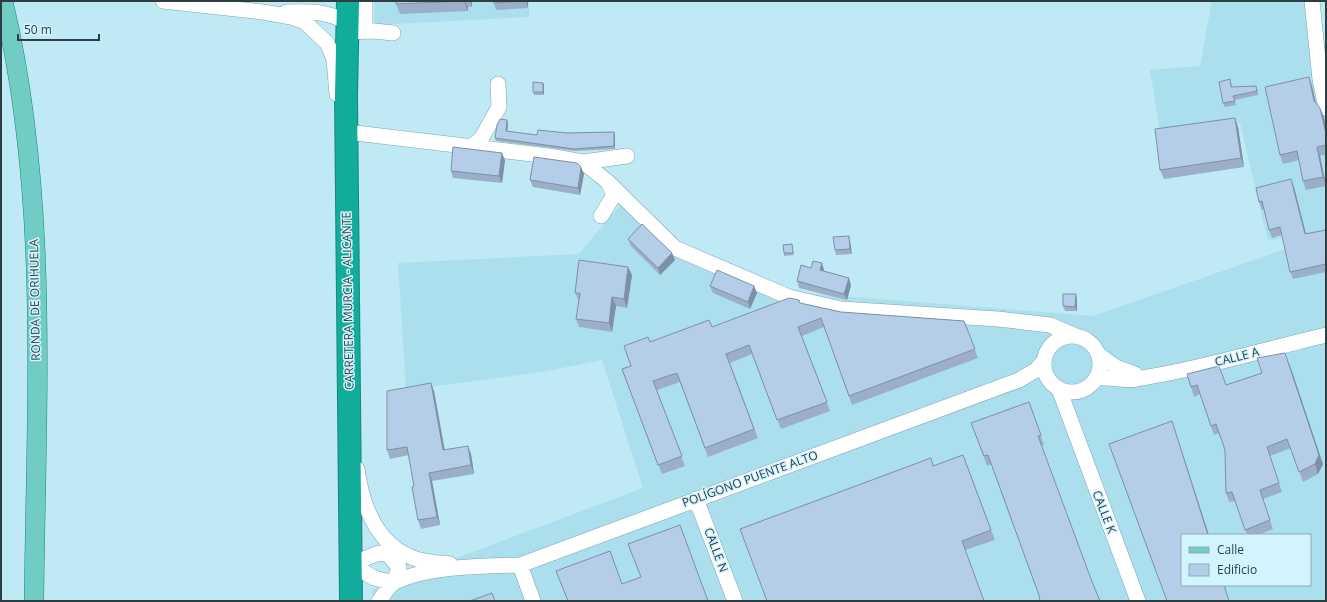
<svg xmlns="http://www.w3.org/2000/svg" width="1327" height="602" font-family="'Open Sans',sans-serif">
	<style>
		.built { fill: #abdfee; fill-rule: evenodd }
		.lines { fill: none; stroke-linecap: round; stroke-linejoin: round }
		.minor-casing { stroke: #7ca5b1; stroke-width: 16 }
		.major-casing { stroke: #1b867c; stroke-width: 20 }
		.highway-casing { stroke: #1b867c; stroke-width: 24 }
		.minor { stroke: #fff; stroke-width: 15 }
		.major { stroke: #71cdc3; stroke-width: 19 }
		.highway { stroke: #12ac9b; stroke-width: 22 }
		.wall { fill: #9bb0c8 }
		.shaded-wall { fill: #7e90a3 }
		.building { fill: #b4cde9; stroke: #7e90a3 }
		.labels { text-anchor: middle; stroke-width: 3; stroke-linejoin: round; paint-order: stroke }
		.street-label { font-size: 12px; fill: #2d3e43; stroke: #d2f4fe }
	</style>
	<rect width="100%" height="100%" fill="#bee9f5"/>
	<path class="built" d="M375 1H529V17L374 25Z
		M1212 1H1318L1326 56V230L1268 241 1240 123 1161 136 1150 70 1200 66Z
		M621 204 673 254 791 292 1093 316 1326 235V601H373L372 590 643 488 602 360 542 372 406 390 398 263 579 254ZM1182 535H1310V585H1182Z"/>
	<g class="lines">
		<g class="minor-casing">
			<path id="minor" d="M163 1 263 12 291 17 305 22 327 43 334 59 337 94
				M365 1V31
				M1312 1 1320 79 1326 108
				M286 12C309 11 326 11 347 22
				M347 32 374 31 393 33
				M347 132 549 156 583 162 608 182 675 248 789 297 841 309 998 319 1050 325 1078 337
				M472 146 481 139 499 107 498 84
				M583 162 627 156
				M601 216 614 195 608 182
				M1044 364a28 28 0 1 1 56 0a28 28 0 1 1-56 0Z
				M1098 354 1116 367 1135 374
				M1096 378C1109 377 1124 381 1136 379 1200 369 1263 350 1326 335
				M1059 389 1138 601
				M357 469C362 504 376 543 411 557 422 562 438 563 450 564
				M696 499 735 601
				M351 564 374 578 394 583 399 567 388 555
				M351 564 379 553 398 556
				M520 565 533 601
				M379 601C383 596 389 585 395 582 429 566 483 566 520 565L1019 380 1036 370 1044 361"/>
		</g>
		<g class="major-casing">
			<path id="major" d="M3 1C50 197 36 401 34 601"/>
		</g>
		<g class="highway-casing">
			<path id="highway" d="M348 1 346 95 351 601"/>
		</g>
		<use href="#minor" class="minor"/>
		<use href="#major" class="major"/>
		<use href="#highway" class="highway"/>
	</g>
	<path class="wall" d="M396 1H472V7H468V11L400 14 396 4Z
		M528 1V8L496 10 494 3Z
		M1230 79 1232 87 1258 90V95L1235 100 1236 105 1225 107 1223 103Z
		M543 83 544 85V95H534L533 92Z
		M1312 86 1316 103 1324 117 1326 128V154L1320 156 1326 186 1306 190 1303 181 1299 160 1283 164 1280 155Z
		M508 123 507 132 537 135 567 133 614 132 615 134V149L575 151 496 141 495 138Z
		M1238 127 1244 167 1164 179 1160 170Z
		M505 160 502 183 453 178 451 171Z
		M581 167 584 174 580 195 533 187 530 180Z
		M1294 187 1306 234 1326 230V272L1293 279 1290 272 1282 235 1272 238 1269 230 1264 209 1262 210 1259 202Z
		M628 239 672 253 675 260 660 275 631 246Z
		M850 241 852 254 836 255 835 250Z
		M792 244 794 255 784 256V253Z
		M811 268 824 270V271L851 285 847 300 799 288 797 281Z
		M632 275 627 308 616 306 612 332 579 327 576 319 579 301 575 293Z
		M710 286H754L757 293 750 309 713 293Z
		M1077 299V311H1065L1063 306Z
		M800 303 841 312 964 321 978 358 852 405 824 327 802 336 830 411 781 429 752 354 730 363 758 438 708 457 680 382 657 390 685 466 662 474 622 369 631 366 650 342 712 327Z
		M1187 374 1226 385 1323 464 1318 474 1303 482 1291 448 1270 456 1282 492 1263 499 1273 529 1258 535H1247L1235 501 1229 502 1226 493 1225 450 1219 433 1214 435 1200 394 1194 397Z
		M434 391 445 450 471 454 474 474 432 481 440 525 421 529 418 520 414 486 409 455 390 459 387 450Z
		M1029 402 1044 445 1041 446 1040 598 991 464 987 466 971 423Z
		M963 455 995 540 965 550 933 466Z"/>
	<path class="shaded-wall" d="M464 1H465L468 7V11Z
		M470 1H472V7Z
		M526 1H528V8Z
		M1309 77 1312 86 1317 110 1314 101Z
		M543 83 544 85V95L543 92Z
		M1320 108 1324 117 1326 128V134Z
		M1235 118 1238 127 1244 167 1241 158Z
		M507 120 508 123 507 134 506 131Z
		M614 132 615 134V149L614 146Z
		M1317 147 1320 156 1326 186 1323 177Z
		M502 153 505 160 502 183 499 176Z
		M581 167 584 174 580 195 578 188Z
		M1291 179 1294 187 1308 242 1305 234Z
		M849 236 850 241 852 254 850 249Z
		M672 253 675 260 660 275 658 268Z
		M822 263 824 270 822 277 820 270Z
		M628 267 632 275 627 308 624 299Z
		M849 278 851 285 847 300 844 294Z
		M754 286 757 293 750 309 748 302Z
		M1076 294 1077 299V311L1075 307Z
		M612 297 616 306 612 332 609 323Z
		M1289 362 1323 464 1318 474 1315 464Z
		M431 383 434 391 446 459 443 450Z
		M1172 421 1175 430 1209 535H1208Z
		M468 446 471 454 474 474 471 465Z
		M429 473 432 481 440 525 437 517Z"/>
	<path class="building" d="M396 1H464L396 4Z
		M493 1H526L494 3Z
		M1309 77 1314 101 1320 108 1326 134V145L1317 147 1323 177 1303 181 1297 151 1280 155 1265 87Z
		M1230 79 1231 87 1256 86 1257 91 1233 96 1235 101 1223 103 1219 82Z
		M533 82 543 83V92H533Z
		M1235 118 1241 158 1160 170 1155 129Z
		M500 119 507 120 506 131 537 135 538 130 567 133 614 132V146L574 149 495 138 497 125Z
		M453 147 502 153 499 176 451 171Z
		M534 157 577 163 581 167 578 188 530 180Z
		M1291 179 1305 234 1326 230V264L1290 272 1280 227 1269 230 1262 201 1259 202 1256 188Z
		M642 224 672 253 658 268 628 239Z
		M849 236 850 249 835 250 833 237Z
		M792 244 793 253H784L783 245Z
		M579 260 628 267 624 299 612 297 609 323 576 319 580 293H575Z
		M813 261 822 263 820 270 849 278 844 294 797 281 801 265 811 268Z
		M717 270 754 286 748 302 710 286Z
		M1063 294H1076L1075 307 1063 306Z
		M789 298 799 300 800 303 841 312 964 321 975 349 849 396 821 318 798 327 827 402 777 420 749 345 726 354 754 429 705 448 677 373 653 381 682 456 658 465 622 369 631 366 624 346 648 337 650 342 709 320 712 327Z
		M1285 353 1319 455 1315 464 1299 472 1287 439 1267 447 1279 483 1260 490 1270 520 1245 530 1232 492 1226 493 1225 450 1216 424 1211 426 1197 385 1191 387 1187 374 1219 366 1226 385 1262 373 1257 358Z
		M431 383 443 450 468 446 471 465 429 473 437 517 418 520 412 487 414 486 407 447 387 450V391Z
		M1029 402 1041 435 1038 436 1091 579 1100 601H1040L1039 599 1040 598 988 455 984 456 971 423Z
		M1172 421 1208 535H1182V585H1224L1229 601H1167L1109 444Z
		M963 455 991 530 962 541 984 601H767L740 529 931 458 933 466Z
		M680 525 708 601H568L556 571 610 551 622 584 641 577 628 544Z
		M492 593 495 601H470Z"/>
	<g class="labels">
		<g class="street-label">
			<text transform="translate(35 300) rotate(-91)" y="4">RONDA DE ORIHUELA</text>
			<text transform="translate(348 301) rotate(-91)" y="4">CARRETERA MURCIA - ALICANTE</text>
			<text transform="translate(1237 357) rotate(-14)" y="4">CALLE A</text>
			<text transform="translate(750 479) rotate(-20)" y="4">POLÍGONO PUENTE ALTO</text>
			<text transform="translate(1104 512) rotate(69)" y="4">CALLE K</text>
			<text transform="translate(716 550) rotate(69)" y="4">CALLE N</text>
		</g>
	</g>
	<rect width="1327" height="602" fill="none" stroke="#2d3e43" stroke-width="4"/>
	<rect x="1181" y="534" width="130" height="52" fill="#d2f4fe" stroke="#90abb3"/>
	<rect x="1189" y="547" width="20" height="6" fill="#71cdc3" stroke="#90abb3"/>
	<text x="1217" y="554" font-size="12" fill="#2d3e43">Calle</text>
	<rect x="1189" y="564" width="20" height="12" fill="#b4cde9" stroke="#90abb3"/>
	<text x="1217" y="574" font-size="12" fill="#2d3e43">Edificio</text>
	<path d="M18 34v6h81v-6" fill="none" stroke="#2d3e43" stroke-width="2"/>
	<text x="24" y="34" font-size="12" fill="#2d3e43" stroke="#d2f4fe" stroke-width="3" paint-order="stroke">50 m</text>
</svg>
